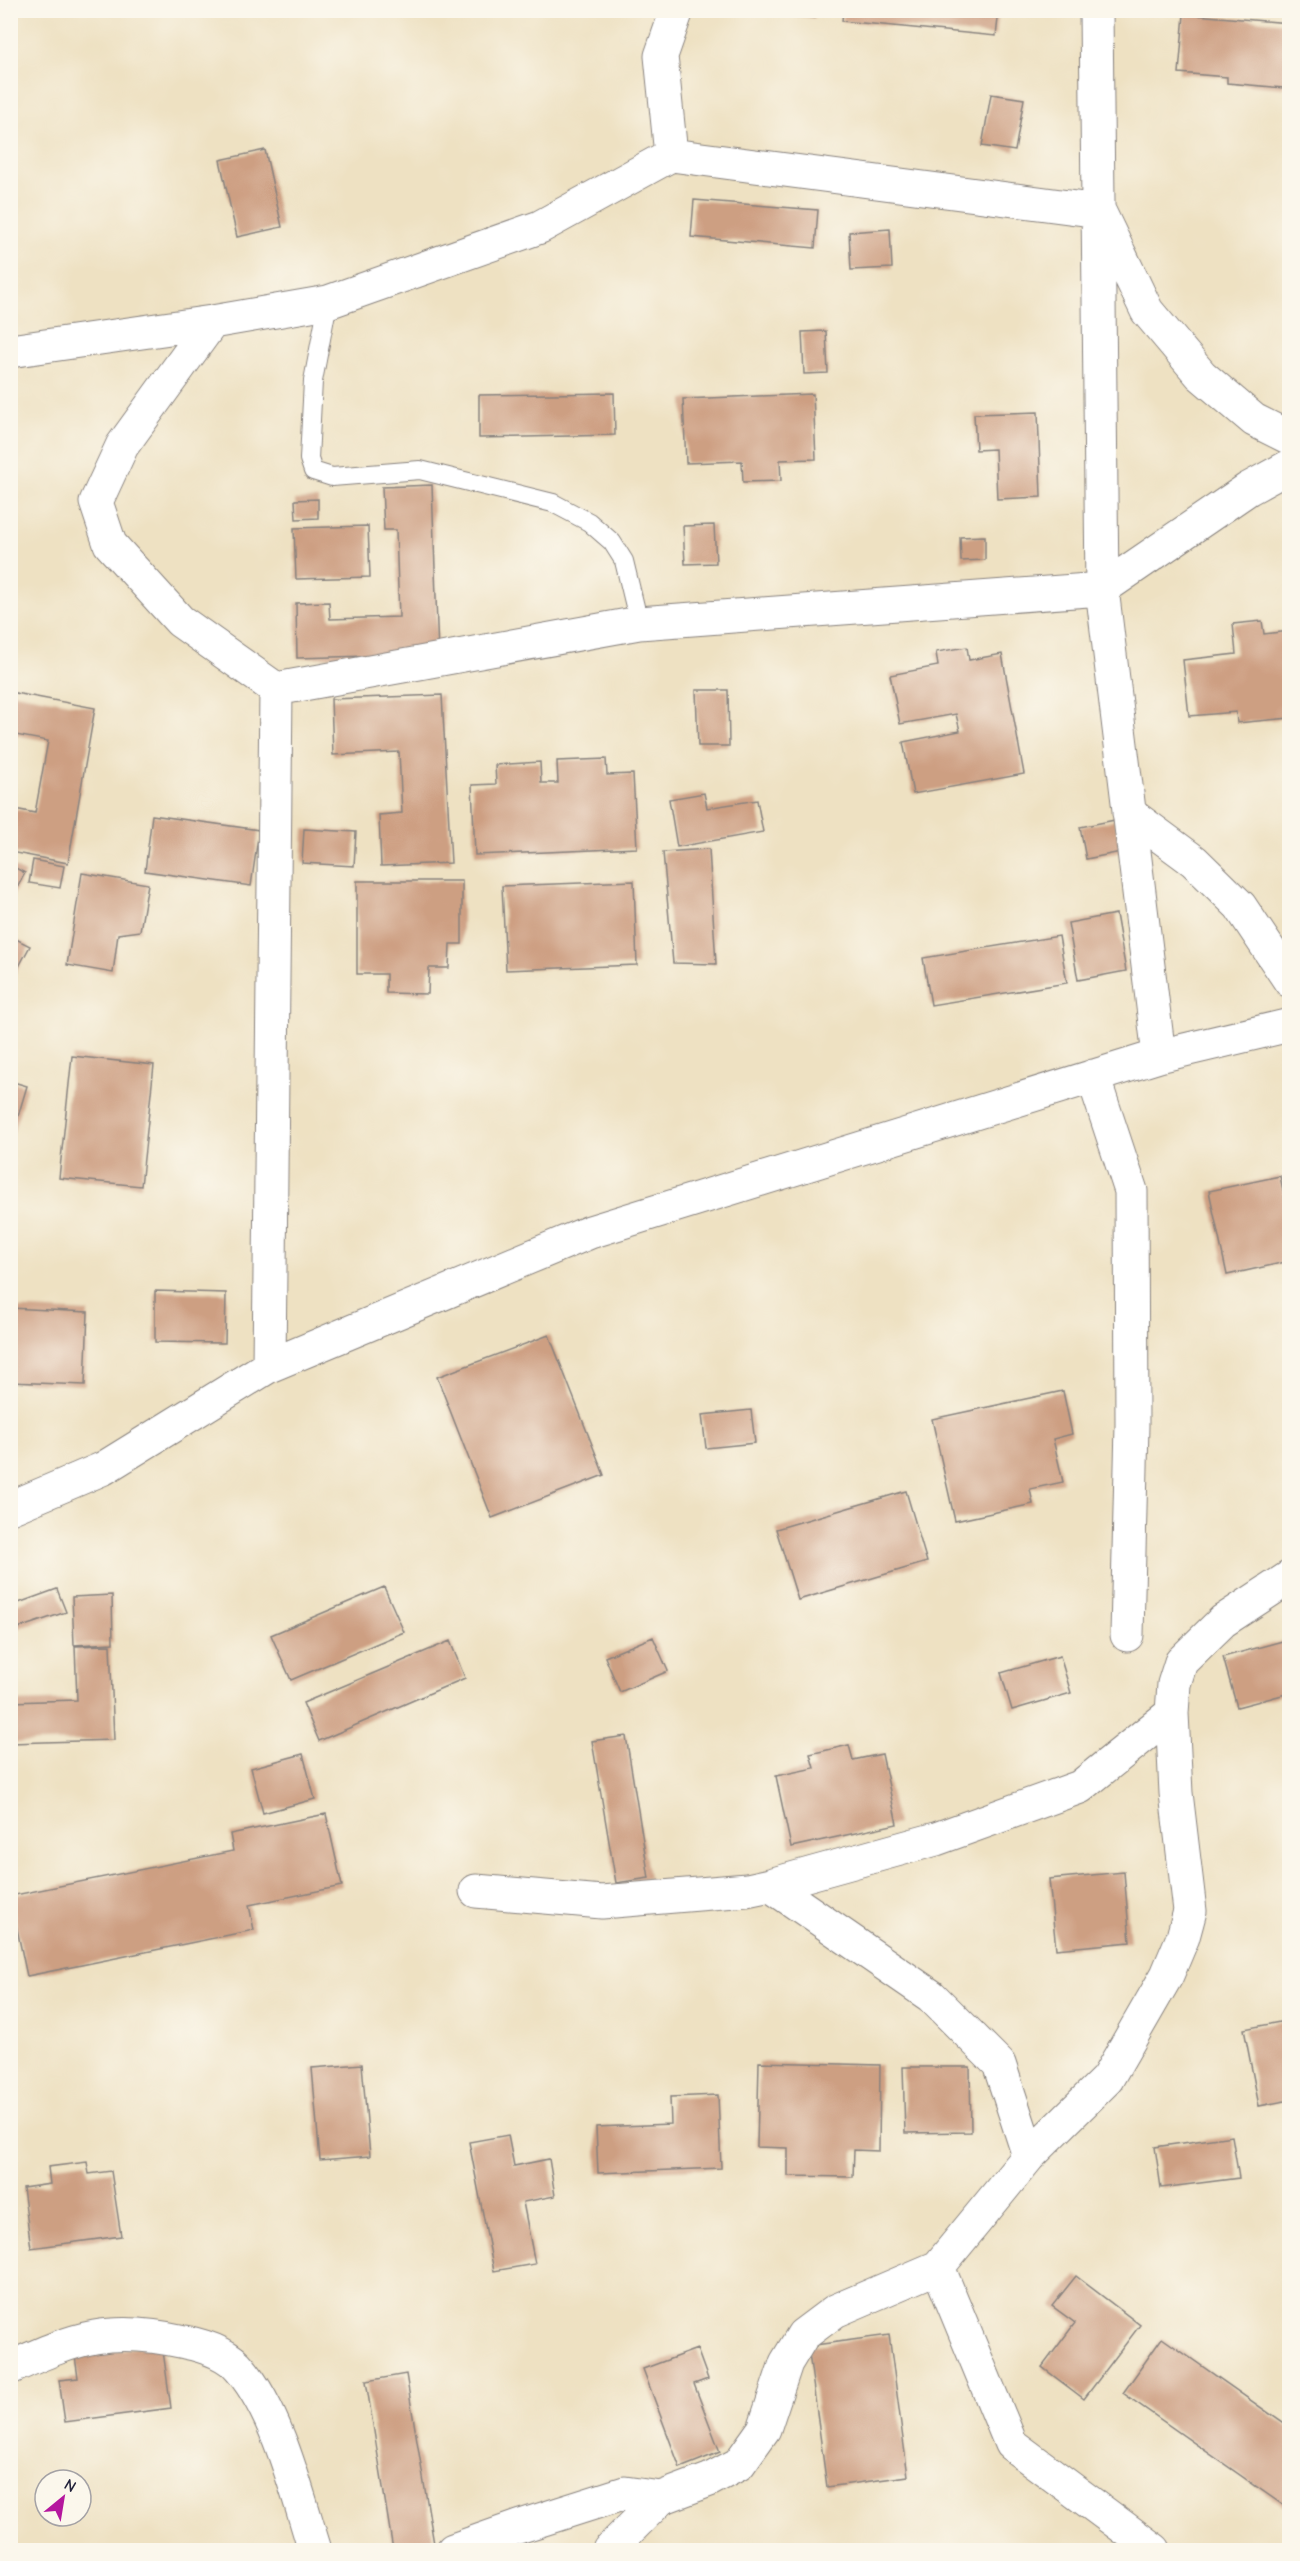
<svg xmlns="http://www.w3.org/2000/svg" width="1300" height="2561" font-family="'Comic Neue',sans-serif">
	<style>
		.building { fill: #cd9f82 }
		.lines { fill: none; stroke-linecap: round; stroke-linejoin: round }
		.lane-casing { stroke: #88827e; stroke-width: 20 }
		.street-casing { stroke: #88827e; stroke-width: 35 }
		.lane { stroke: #fff; stroke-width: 18 }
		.street { stroke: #fff; stroke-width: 33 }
	</style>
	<rect width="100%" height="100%" fill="#fbf7ec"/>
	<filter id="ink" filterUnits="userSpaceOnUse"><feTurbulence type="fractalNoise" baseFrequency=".0167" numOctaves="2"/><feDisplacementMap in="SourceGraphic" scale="12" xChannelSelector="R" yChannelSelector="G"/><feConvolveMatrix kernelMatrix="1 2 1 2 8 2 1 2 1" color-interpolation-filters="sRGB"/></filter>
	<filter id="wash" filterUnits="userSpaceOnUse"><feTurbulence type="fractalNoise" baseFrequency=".008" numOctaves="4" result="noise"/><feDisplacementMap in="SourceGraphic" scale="24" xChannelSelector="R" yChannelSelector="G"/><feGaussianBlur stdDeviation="1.35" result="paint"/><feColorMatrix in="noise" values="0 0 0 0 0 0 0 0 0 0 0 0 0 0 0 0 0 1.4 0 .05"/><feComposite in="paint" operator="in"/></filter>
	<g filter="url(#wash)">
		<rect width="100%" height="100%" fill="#eee1c2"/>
		<g id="blocks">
			<path class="building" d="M485 10H528V12L485 15Z
				M777 10H815V18L777 14Z
				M843 10H999L996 36 842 21Z
				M1184 14 1289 23 1284 88 1227 83V77L1179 73Z
				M991 94 1024 99 1015 151 982 146Z
				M265 150 282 227 237 237 220 160Z
				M694 200 818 210 815 248 691 237Z
				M890 229 892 268 851 270 849 232Z
				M826 331 828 373 804 374 802 332Z
				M614 393 615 435 479 438V395Z
				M813 394 816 459 780 460 781 481 743 482 742 461 686 463 683 399Z
				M1038 412 1041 497 997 499 995 449 976 450 974 414Z
				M432 485 438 654 297 658 296 603 329 602 330 619 399 617 396 530H384L382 487Z
				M318 499V518L296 519 295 500Z
				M714 525 716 563 685 564 683 526Z
				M368 526 370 577 296 579 294 528Z
				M985 536V560L961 561 960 537Z
				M1262 621 1264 634 1290 631V718L1237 723 1236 712 1189 716 1183 660 1236 654 1233 624Z
				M967 647 969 660 1002 654 1024 774 913 794 903 742 960 731 956 714 900 724 890 675 938 666 936 652Z
				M696 690H728L729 746H698Z
				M10 692 95 708 68 863 10 852V808L35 813 48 741 10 734Z
				M442 695 451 863 381 866 379 815 402 813 399 752 333 755 331 699Z
				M606 759 607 775 633 774 637 848 475 855 472 785 496 784 495 765 540 762 541 783H558L557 761Z
				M704 793 707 808 757 800 763 832 677 847 669 799Z
				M152 815 259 830 251 886 145 871Z
				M1115 820 1121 852 1086 859 1080 827Z
				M304 829 356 832 354 866 302 863Z
				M709 849 716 964 673 963 663 852Z
				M33 860 64 866 60 888 29 883Z
				M10 865 25 873 10 901Z
				M82 873 148 884 140 931 118 934 113 973 67 965Z
				M357 881H462V944H450L449 968H429L428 994 386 993V974H357Z
				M634 881 637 965 506 970 502 886Z
				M1116 914 1126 971 1078 980 1068 923Z
				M10 936 30 946 10 983Z
				M1059 936 1067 983 931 1005 923 958Z
				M72 1056 154 1065 141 1186 59 1178Z
				M10 1081 27 1086 11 1140H10Z
				M1280 1176 1290 1222V1261L1227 1275 1209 1191Z
				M155 1291 226 1293 225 1343 155 1342Z
				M10 1308 88 1312 85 1385 10 1382Z
				M549 1335 604 1475 492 1518 437 1377Z
				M1063 1391 1072 1434 1053 1439 1063 1482 1030 1489 1033 1504 955 1521 932 1419Z
				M751 1410 755 1443 706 1448 702 1415Z
				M906 1491 927 1562 798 1600 776 1529Z
				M384 1587 404 1632 291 1680 271 1635Z
				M57 1589 66 1612 10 1631V1606Z
				M112 1595 113 1643 74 1645 72 1597Z
				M653 1637 668 1671 620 1692 605 1657Z
				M1290 1639V1693L1237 1707 1223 1657Z
				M450 1641 465 1678 319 1741 303 1703Z
				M110 1645 114 1740 10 1743V1702L77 1700 75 1646Z
				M1060 1656 1071 1693 1012 1710 1001 1673Z
				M626 1736 649 1878 616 1883 592 1741Z
				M849 1745 853 1760 882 1754 897 1824 791 1847 776 1776 814 1768 810 1754Z
				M303 1754 315 1799 263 1813 251 1768Z
				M326 1814 342 1886 249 1905 254 1930 27 1976 10 1896 233 1851 230 1834Z
				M1124 1872 1130 1942 1056 1949 1049 1879Z
				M1290 2020V2100L1259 2106 1244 2029Z
				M759 2062 880 2065 879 2151 854 2150 853 2177 788 2176V2148L757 2147Z
				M362 2064 370 2156 320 2160 312 2068Z
				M903 2067H970L971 2132 905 2133Z
				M718 2095 721 2168 598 2173 596 2127 671 2124 670 2097Z
				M508 2135 514 2166 549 2159 555 2196 523 2202 535 2264 494 2271 469 2142Z
				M1232 2136 1239 2178 1161 2188 1155 2147Z
				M87 2162 89 2174 111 2171 121 2236 31 2248 23 2188 50 2184 48 2167Z
				M1076 2276 1140 2325 1084 2399 1042 2367 1075 2323 1052 2306Z
				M889 2335 908 2476 827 2487 808 2346Z
				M1162 2338 1290 2428V2510L1123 2393Z
				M162 2344 171 2408 65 2422 59 2380 78 2378 75 2356Z
				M697 2349 708 2379 694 2384 720 2452 680 2468 643 2369Z
				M406 2374 435 2550H393L366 2381Z"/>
		</g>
	</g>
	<g filter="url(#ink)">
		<use href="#blocks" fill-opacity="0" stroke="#88827e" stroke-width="1.5"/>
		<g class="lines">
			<g class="lane-casing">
				<path id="lane" d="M328 302 313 381 309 459 313 471 332 477 420 470 553 503 589 522 612 542 624 561 639 623"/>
			</g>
			<g class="street-casing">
				<path id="street" d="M1096 10 1102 589 1159 1056
					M671 155 1099 211 1147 311 1201 375 1254 420 1290 438
					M212 322 122 446 96 502 110 544 180 621 276 689 639 623 1102 589 1248 489 1290 466
					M10 351 212 322 328 302 540 227 671 155 661 56 677 10
					M1129 813 1194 861 1240 906 1290 981
					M1093 1076 1131 1191 1132 1425 1127 1635
					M269 1366 276 689
					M10 1508 104 1468 269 1366 590 1232 1159 1056 1290 1025
					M770 1885 931 1996 999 2064 1029 2156
					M476 1891 602 1902 747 1890 770 1885 936 1839 1080 1787 1172 1713
					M938 2267 1011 2444 1154 2550
					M10 2368C78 2337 110 2325 185 2342 205 2346 228 2353 241 2370 279 2416 297 2494 315 2550
					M453 2550 518 2527 625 2493 661 2498
					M609 2550 661 2498 709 2480 739 2464 764 2429 786 2363 803 2335 835 2311 938 2267 1029 2156 1107 2079 1167 1975 1183 1937 1190 1911 1176 1793 1172 1713 1174 1684 1181 1662 1223 1621 1290 1577"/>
			</g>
			<use href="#lane" class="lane"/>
			<use href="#street" class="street"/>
		</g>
	</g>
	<rect width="1300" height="2561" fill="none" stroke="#fbf7ec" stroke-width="36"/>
	<g transform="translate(63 2498) rotate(30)"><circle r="28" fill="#fbf7ec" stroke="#a4a2a5" stroke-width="1.5"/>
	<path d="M0-4.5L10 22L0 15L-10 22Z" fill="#b5179e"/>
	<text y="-9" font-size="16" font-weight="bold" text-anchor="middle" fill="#22223b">N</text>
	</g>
</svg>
